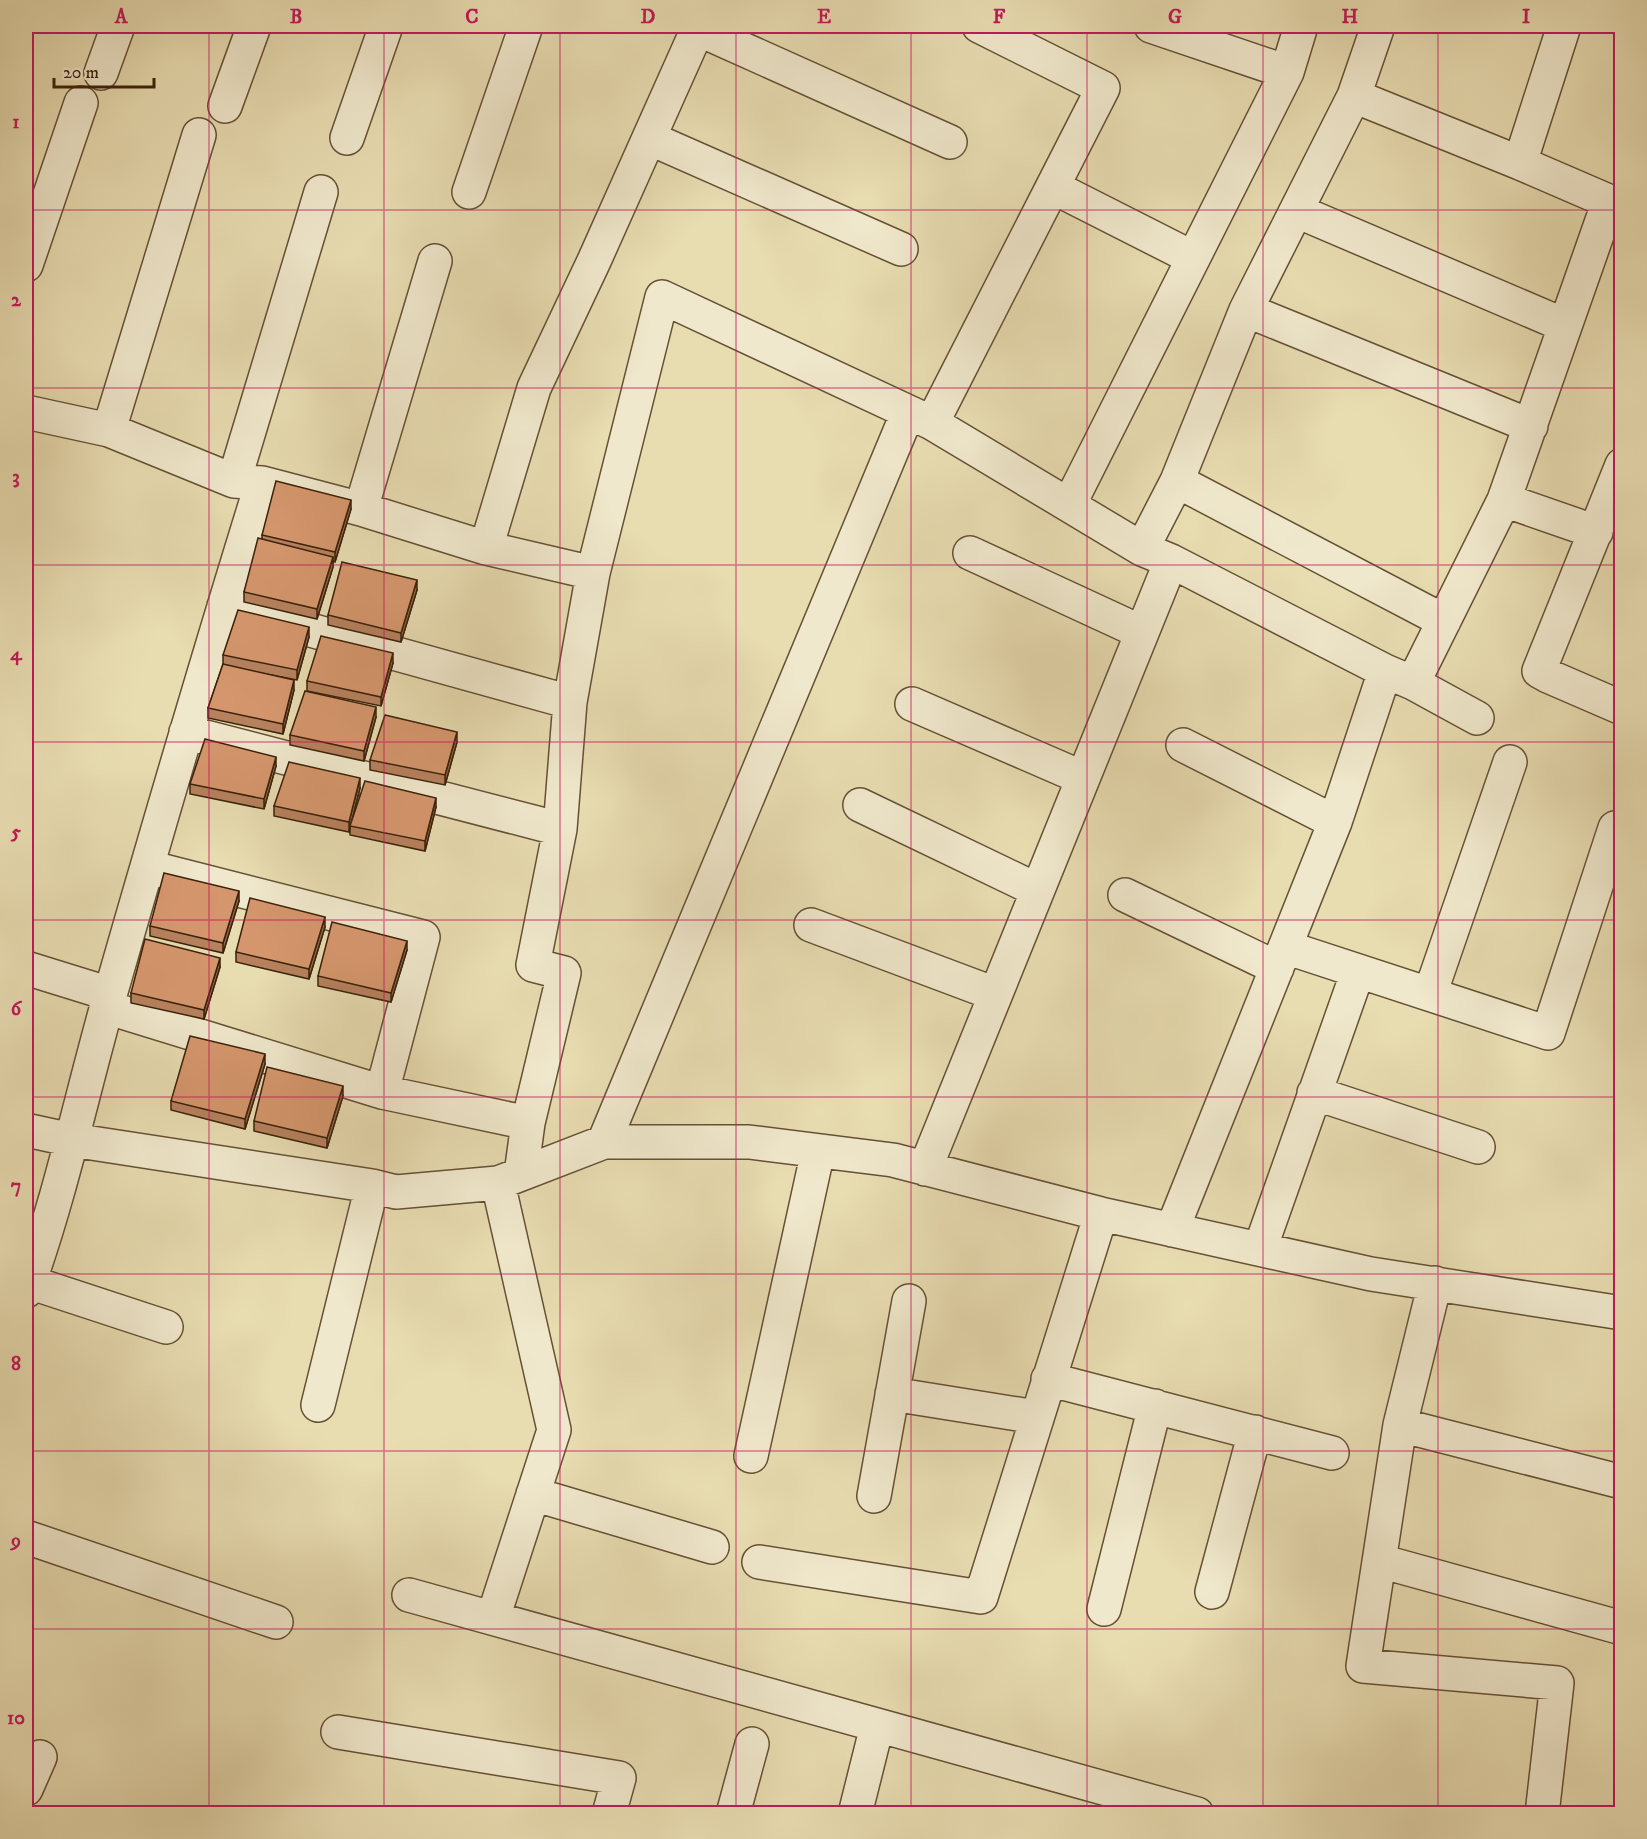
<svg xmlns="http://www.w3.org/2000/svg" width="1647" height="1839" font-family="'IM FELL DW Pica',serif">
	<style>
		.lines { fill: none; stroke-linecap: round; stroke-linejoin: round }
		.minor-casing { stroke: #665034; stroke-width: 36 }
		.minor { stroke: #f0e8cc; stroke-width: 33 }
		.wall { fill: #b7815e; stroke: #3a210a; stroke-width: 1.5 }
		.shaded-wall { fill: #95694c; stroke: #3a210a; stroke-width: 1.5 }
		.building { fill: #d5966d; stroke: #3a210a; stroke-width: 1.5 }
		.grid { fill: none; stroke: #c2185b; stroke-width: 1.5; stroke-opacity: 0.55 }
		.neatline { fill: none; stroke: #c2185b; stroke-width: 2 }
		.grid-label { font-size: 20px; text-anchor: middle; font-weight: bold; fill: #c2185b }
	</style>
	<rect width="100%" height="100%" fill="#e8dcb1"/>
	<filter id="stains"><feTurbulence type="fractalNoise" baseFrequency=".00333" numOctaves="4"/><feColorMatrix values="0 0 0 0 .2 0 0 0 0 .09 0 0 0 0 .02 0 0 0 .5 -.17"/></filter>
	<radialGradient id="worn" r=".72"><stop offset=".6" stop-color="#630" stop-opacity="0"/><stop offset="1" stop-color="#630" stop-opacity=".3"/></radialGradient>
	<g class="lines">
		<g class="minor-casing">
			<path id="minor" d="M1151 26 1287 72
				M698 29 950 142
				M101 73 118 26
				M1354 96 1520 163 1622 207
				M225 106 254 26
				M347 138 386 26
				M649 138 901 249
				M1520 163 1564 26
				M1053 187 1193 258
				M469 192 526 26
				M1297 211 1564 325
				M26 265 81 103
				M1246 310 1531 426
				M26 412 109 430 234 481 262 483 361 509 486 548 593 573
				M932 423 1103 88 979 26
				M109 430 199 135
				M1622 465 1539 671 1548 676 1622 708
				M234 481 321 192
				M1177 481 1444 621
				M1504 500 1596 532
				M1069 505 1287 72 1301 26
				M361 509 435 261
				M486 548 534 388 594 261 699 26
				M1142 549 1177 481 1246 310 1354 96 1378 26
				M970 553 1141 632
				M224 606 570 702
				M1413 683 1504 500 1609 201
				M912 704 1083 778
				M186 732 560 829
				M1183 745 1335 822
				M860 805 1037 890
				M148 867 423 937 382 1092
				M1125 895 1277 968
				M811 925 995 994
				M1285 947 1548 1033 1615 828
				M26 968 110 994
				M1430 994 1510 762
				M106 1007 382 1092 528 1123
				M1314 1093 1478 1147
				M26 1130 72 1140 372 1186 396 1192 498 1183 604 1142H749L893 1160 1101 1214 1371 1274 1622 1313
				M604 1142 908 412
				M925 1169 1171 561
				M521 1174 528 1123 564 973 533 965 560 829 570 702 593 573 662 297 932 423 1142 549 1171 561 1385 671 1413 683 1477 718
				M1172 1230 1335 822 1385 671
				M1260 1249 1358 971
				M29 1282 166 1327
				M1435 1283 1400 1425 1363 1666 1557 1683 1542 1814
				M26 1291C61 1195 82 1093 110 995 159 824 209 653 262 483
				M1048 1379 1332 1453
				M892 1394 1036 1417
				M318 1405 372 1186
				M1400 1425 1622 1482
				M751 1456 818 1151
				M533 1494 712 1547
				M874 1496 909 1301
				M26 1537 276 1622
				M1380 1561 1622 1628
				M759 1562 981 1597 1101 1214
				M1212 1592 1255 1432
				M409 1595 1197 1814
				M1104 1609 1155 1406
				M493 1618 554 1430 498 1183
				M338 1732 619 1778 609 1814
				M26 1789 40 1757
				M733 1814 752 1744
				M855 1814 877 1726"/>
		</g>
		<use href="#minor" class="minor"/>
	</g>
	<path class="wall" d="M351 509 335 562 333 561V567L317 619 244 602V592L262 539V535Z
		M417 590 401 642 328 625V615Z
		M309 637 297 680 261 673 294 690 283 734 208 718V708L223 664V655Z
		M393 663 381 706 307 691V681Z
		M376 717 364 761 290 745V735Z
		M457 742 445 785 370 770V760Z
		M276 766 264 809 190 794V784Z
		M360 788 352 820 436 807 425 851 350 835V827L349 832 274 816V806Z
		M239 901 223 953 150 936V926Z
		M325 927 309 979 236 962V952Z
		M407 950 391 1002 318 986V976Z
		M220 967 204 1019 131 1003V993Z
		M265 1064 245 1129 171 1110V1101Z
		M343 1096 327 1148 254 1131V1121Z"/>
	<path class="shaded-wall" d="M351 500V509L335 562V552Z
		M333 557V567L317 619V609Z
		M417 580V590L401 642V633Z
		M309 627V637L297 680V670Z
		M393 653V663L381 706V697Z
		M294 680V690L283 734V724Z
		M376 707V717L364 761V751Z
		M457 732V742L445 785V775Z
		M276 757V766L264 809V799Z
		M360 778V788L349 832V822Z
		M436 798V807L425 851V841Z
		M239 891V901L223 953V943Z
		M325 917V927L309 979V969Z
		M407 941V950L391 1002V993Z
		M220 958V967L204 1019V1010Z
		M265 1054V1064L245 1129V1119Z
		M343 1086V1096L327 1148V1138Z"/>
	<path class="building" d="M276 481 351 500 335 552 262 535Z
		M258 538 333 557 317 609 244 592Z
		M342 562 417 580 401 633 328 615Z
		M238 610 309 627 297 670 223 655Z
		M321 636 393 653 381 697 307 681Z
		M223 664 294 680 283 724 208 708Z
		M305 691 376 707 364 751 290 735Z
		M385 715 457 732 445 775 370 760Z
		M205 739 276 757 264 799 190 784Z
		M289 762 360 778 349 822 274 806Z
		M365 781 436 798 425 841 350 826Z
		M164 873 239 891 223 943 150 926Z
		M250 898 325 917 309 969 236 952Z
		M332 922 407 941 391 993 318 976Z
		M145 939 220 958 204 1010 131 993Z
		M190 1036 265 1054 245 1119 171 1101Z
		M267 1067 343 1086 327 1138 254 1121Z"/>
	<path class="grid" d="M209 26V1814M384 26V1814M560 26V1814M736 26V1814M911 26V1814M1087 26V1814M1263 26V1814M1438 26V1814M26 210H1622M26 388H1622M26 565H1622M26 742H1622M26 920H1622M26 1097H1622M26 1274H1622M26 1451H1622M26 1629H1622"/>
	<rect width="1647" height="1839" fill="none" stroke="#e8dcb1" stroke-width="66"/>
	<path d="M54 78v9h100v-9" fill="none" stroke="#3a210a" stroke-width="3"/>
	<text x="63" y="78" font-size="18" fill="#3a210a" stroke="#f0e8cc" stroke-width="4.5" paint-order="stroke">20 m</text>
	<rect x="33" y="33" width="1581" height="1773" class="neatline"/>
	<g class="grid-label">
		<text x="121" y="23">A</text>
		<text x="296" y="23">B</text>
		<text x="472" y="23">C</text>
		<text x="648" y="23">D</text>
		<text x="824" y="23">E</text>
		<text x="999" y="23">F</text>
		<text x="1175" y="23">G</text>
		<text x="1350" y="23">H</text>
		<text x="1526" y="23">I</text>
		<text x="16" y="128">1</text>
		<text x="16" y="306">2</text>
		<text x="16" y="483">3</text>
		<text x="16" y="660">4</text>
		<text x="16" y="838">5</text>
		<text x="16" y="1015">6</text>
		<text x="16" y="1192">7</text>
		<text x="16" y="1370">8</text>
		<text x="16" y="1547">9</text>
		<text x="16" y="1724">10</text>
	</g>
	<rect width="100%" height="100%" filter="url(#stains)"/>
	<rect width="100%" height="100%" fill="url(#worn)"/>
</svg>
